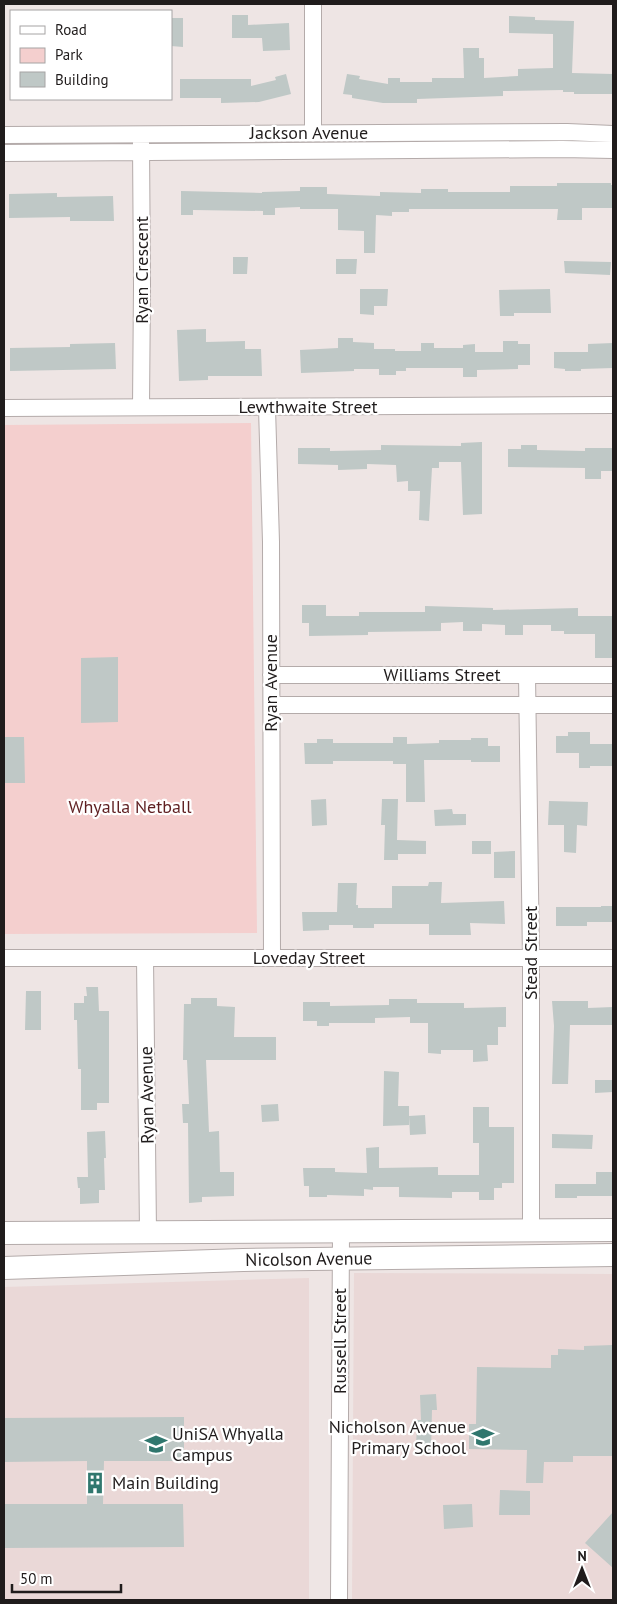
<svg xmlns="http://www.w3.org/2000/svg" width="617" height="1604" font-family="'PT Sans',sans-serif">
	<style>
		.built { fill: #ead8d7 }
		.green { fill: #f4cfce }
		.building { fill: #bfc8c6 }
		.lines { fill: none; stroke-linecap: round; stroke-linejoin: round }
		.street-casing { stroke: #b4abaa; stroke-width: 18 }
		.secondary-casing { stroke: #b4abaa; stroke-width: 24 }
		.street { stroke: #fff; stroke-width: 16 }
		.secondary { stroke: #fff; stroke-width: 22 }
		.labels { text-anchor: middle; stroke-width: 4.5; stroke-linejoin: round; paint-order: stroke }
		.street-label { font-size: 18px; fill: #201c1c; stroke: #fff }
		.park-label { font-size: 18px; fill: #5f1f21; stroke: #fff }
		.poi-label { font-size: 18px; fill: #201c1c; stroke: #fff; text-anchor: start }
	</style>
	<rect width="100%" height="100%" fill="#eee5e4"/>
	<path class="built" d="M354 1273 613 1274V1600H352Z
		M309 1278V1600H4V1287Z"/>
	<path class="green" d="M251 423 257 933 4 934V425Z"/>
	<path class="building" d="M232 15H248V25L289 23 290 50 263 51 262 38H232Z
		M509 16 535 17V20L574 21 572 73 613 74V94H574V92H563V90L503 91V96L417 99V103H383L352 98V95L343 94 347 74 360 76 359 79 388 84V78H400V82H432V78H464L463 48H479V58H484V78L518 76V69L553 68V34L509 33Z
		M171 18H183V47L171 46Z
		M286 74 291 94 259 102 221 103V98H180V79H251V86L276 80 275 77Z
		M557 183H611V185H613V208H582V220H557L558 209H409V212H392V216L376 215 375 253H364V231L338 230V209H300V207L275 208V215H263V211L193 210V215H181V191L262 193V192L300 191V187H327V194L380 196V192L421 193V189H448V192H510V186H557Z
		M57 193V197L113 196 114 221H70V217L9 218V194Z
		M233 257H248L247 274H233Z
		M336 259H357L356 274H336Z
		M564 261 611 262 610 275 565 273Z
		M360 289H388L387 306H374V315L360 314Z
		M550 289 551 313H514V316H500L499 290Z
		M206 329V342L245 341V349H261L262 376H208V380L179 381 177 330Z
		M338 338H353V342L374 343V349H395V351H421V343H434V348H463V345L475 344V352H503V341H518V344H530V365H518V369L477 370V377H463V368H406V371H396V375H379V369H354V371L301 373 300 350 338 348Z
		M115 343 116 369 10 371V348L70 347V344Z
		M613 343V368L581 369V371H565V369L554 368V352H588V344Z
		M482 442V514L463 515 461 462H439V468H432L429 521 419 520 420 491H408V481L397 482 396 465 367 464V469L338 470V465L298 464V448H330V451L381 450V445L461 446V443Z
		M521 445H537V450L585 451V448H613V471H601V479H585V468L508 467V449H521Z
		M302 605H326V616H359V612H425V606L493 608V610L578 608V616H613V658H595V634H564V631H551V625H523V635H505V625L482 624V631H463V622L441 623V631L368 632V635L309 636V623H302Z
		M118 657V722L81 723V658Z
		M568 732H590V744H613V766H590V768H579V753H556V736H568Z
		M4 737H24L25 783H4Z
		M393 737H407V744L439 743V740H471V738H488V746H500V762H471V760H424L425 802H406V764H393V761H333V764H305L304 743H317V739H333V743H393Z
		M326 799 327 825 312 826 311 800Z
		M382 799H398L397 840 426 841V854H398V860H384L385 825H381Z
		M549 801 588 802 587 826 577 825 576 853 564 852V825H548Z
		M452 809 453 814H466V825L435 826 434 810Z
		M472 841H491V854H472Z
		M515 851V878H494V852Z
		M429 882H442L441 903 504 901 505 924 470 923 471 935H429V924H374V928H353V925H329V930L303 931 302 912H337L338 883H357L356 905H358V908H392V886H428Z
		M601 906H613V922H587V926H556V907H601Z
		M86 987H98L99 1011H109V1103H97V1110H81V1069H78L77 1020H74V1003H84V996H87Z
		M26 991H41V1030H25Z
		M191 998H217V1006L235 1007 234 1037H276V1060H206L209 1132 219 1131 220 1172H234V1196L202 1197V1202L189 1203 188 1123H183L182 1104H189L187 1060H183L184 1004H191Z
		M389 999H417V1003H464V1008L506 1007V1027H498V1045H487L488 1061 473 1062V1050H441V1054L428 1053V1023H410V1017L375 1018V1023H329V1026H317V1021H303V1002H330V1006L389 1005Z
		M552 1001H588V1008L613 1007V1025H570L568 1084H552L554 1026Z
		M384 1071 399 1072 398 1106H409V1125L383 1126Z
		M595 1080H613V1092L595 1093Z
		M278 1104 279 1121 262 1122 261 1105Z
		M473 1107H489V1127H514V1183H502V1188H494V1200H479V1192H452V1198L399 1197V1187H373V1190L364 1189V1196L327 1195V1197H309V1186H304L303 1168H335V1172L367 1173 366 1148 379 1147V1168L438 1167V1175H479V1143H473Z
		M425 1115 426 1134 410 1135 409 1116Z
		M105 1131 106 1158H104L105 1190H99V1203L80 1204V1188H78L77 1177H88L87 1132Z
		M552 1134 593 1135 592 1149 552 1148Z
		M596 1172H613V1196H577V1198H555V1184H596Z
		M613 1345V1456H573V1462H544L543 1483H526L527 1450 469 1449V1424H476L477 1367 551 1368V1355H558V1349L584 1350V1346Z
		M436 1394 437 1410H432L431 1451 416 1450 417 1420H421L420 1395Z
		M184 1417V1461H104L103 1504H183L184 1547 4 1548V1504H87V1461L4 1462V1418Z
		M500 1490 530 1491V1515H499Z
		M472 1504 473 1527 444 1529 443 1505Z
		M613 1512V1568L585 1543Z"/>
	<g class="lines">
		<g class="street-casing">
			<path id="street" d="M313 4V133
				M4 135 567 132 613 134
				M141 142 142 286 141 407
				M4 153 562 149 613 150
				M4 408 613 405
				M267 408 271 542 272 958
				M271 675H613
				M527 675 531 959V1230
				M272 705H613
				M4 958H613
				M145 958 148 1232
				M339 1600 341 1232"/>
		</g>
		<g class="secondary-casing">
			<g id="secondary">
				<path d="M4 1233 613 1230"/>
				<path id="s1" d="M4 1268 243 1260 613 1255"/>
			</g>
		</g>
		<use href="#street" class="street"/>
		<use href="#secondary" class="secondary"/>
	</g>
	<defs>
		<g id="school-bare" transform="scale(1.725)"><path d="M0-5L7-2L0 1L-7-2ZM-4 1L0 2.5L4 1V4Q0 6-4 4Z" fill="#30776e" stroke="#fff" stroke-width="2.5" paint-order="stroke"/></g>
		<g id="university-bare" transform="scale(1.725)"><path d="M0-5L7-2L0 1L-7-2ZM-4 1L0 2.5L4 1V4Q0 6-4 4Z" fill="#30776e" stroke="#fff" stroke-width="2.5" paint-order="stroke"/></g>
		<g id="building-bare" transform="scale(1.725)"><path d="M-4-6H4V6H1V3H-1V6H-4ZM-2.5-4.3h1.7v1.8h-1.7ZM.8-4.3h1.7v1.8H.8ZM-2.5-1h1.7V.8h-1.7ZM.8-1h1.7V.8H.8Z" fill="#30776e" stroke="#fff" stroke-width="2.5" paint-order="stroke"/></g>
	</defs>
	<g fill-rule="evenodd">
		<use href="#school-bare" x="483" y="1437"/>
		<use href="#university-bare" x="156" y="1444"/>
		<use href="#building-bare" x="95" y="1483"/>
	</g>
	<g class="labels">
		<g class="street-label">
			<text x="309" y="139">Jackson Avenue</text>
			<text transform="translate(142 270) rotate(-90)" y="6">Ryan Crescent</text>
			<text x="308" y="413">Lewthwaite Street</text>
			<text x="442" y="681">Williams Street</text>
			<text transform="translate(271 683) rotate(-90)" y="6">Ryan Avenue</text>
			<text transform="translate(531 953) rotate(-90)" y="6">Stead Street</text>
			<text x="309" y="964">Loveday Street</text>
			<text transform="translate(147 1095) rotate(-91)" y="6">Ryan Avenue</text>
			<text dy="6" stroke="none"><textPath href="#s1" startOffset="305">Nicolson Avenue</textPath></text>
			<text transform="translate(340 1341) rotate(-90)" y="6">Russell Street</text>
		</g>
		<g class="park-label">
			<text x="130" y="813">Whyalla Netball</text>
		</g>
		<g class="poi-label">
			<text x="466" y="1433" text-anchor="end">Nicholson Avenue<tspan x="466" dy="21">Primary School</tspan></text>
			<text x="172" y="1440">UniSA Whyalla<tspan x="172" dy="21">Campus</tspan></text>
			<text x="112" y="1489">Main Building</text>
		</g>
	</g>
	<rect width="617" height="1604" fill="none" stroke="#201c1c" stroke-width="10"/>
	<rect x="10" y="10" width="162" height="90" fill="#ffffff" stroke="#a6a4a4"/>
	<rect x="20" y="26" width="25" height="8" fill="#ffffff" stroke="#a6a4a4"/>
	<text x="55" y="35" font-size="15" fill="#201c1c">Road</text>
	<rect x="20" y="48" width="25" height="15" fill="#f4cfce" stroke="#a6a4a4"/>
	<text x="55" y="60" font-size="15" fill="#201c1c">Park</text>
	<rect x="20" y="72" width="25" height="15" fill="#bfc8c6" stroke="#a6a4a4"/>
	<text x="55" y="85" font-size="15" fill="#201c1c">Building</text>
	<g transform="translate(582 1569)" stroke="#ffffff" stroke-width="4" paint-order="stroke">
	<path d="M0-4L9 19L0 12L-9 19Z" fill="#201c1c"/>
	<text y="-8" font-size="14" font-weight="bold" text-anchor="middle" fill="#201c1c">N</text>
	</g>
	<path d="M12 1584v8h109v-8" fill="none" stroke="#201c1c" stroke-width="2.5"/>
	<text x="20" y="1584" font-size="15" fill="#201c1c" stroke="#ffffff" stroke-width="4" paint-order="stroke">50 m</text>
</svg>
